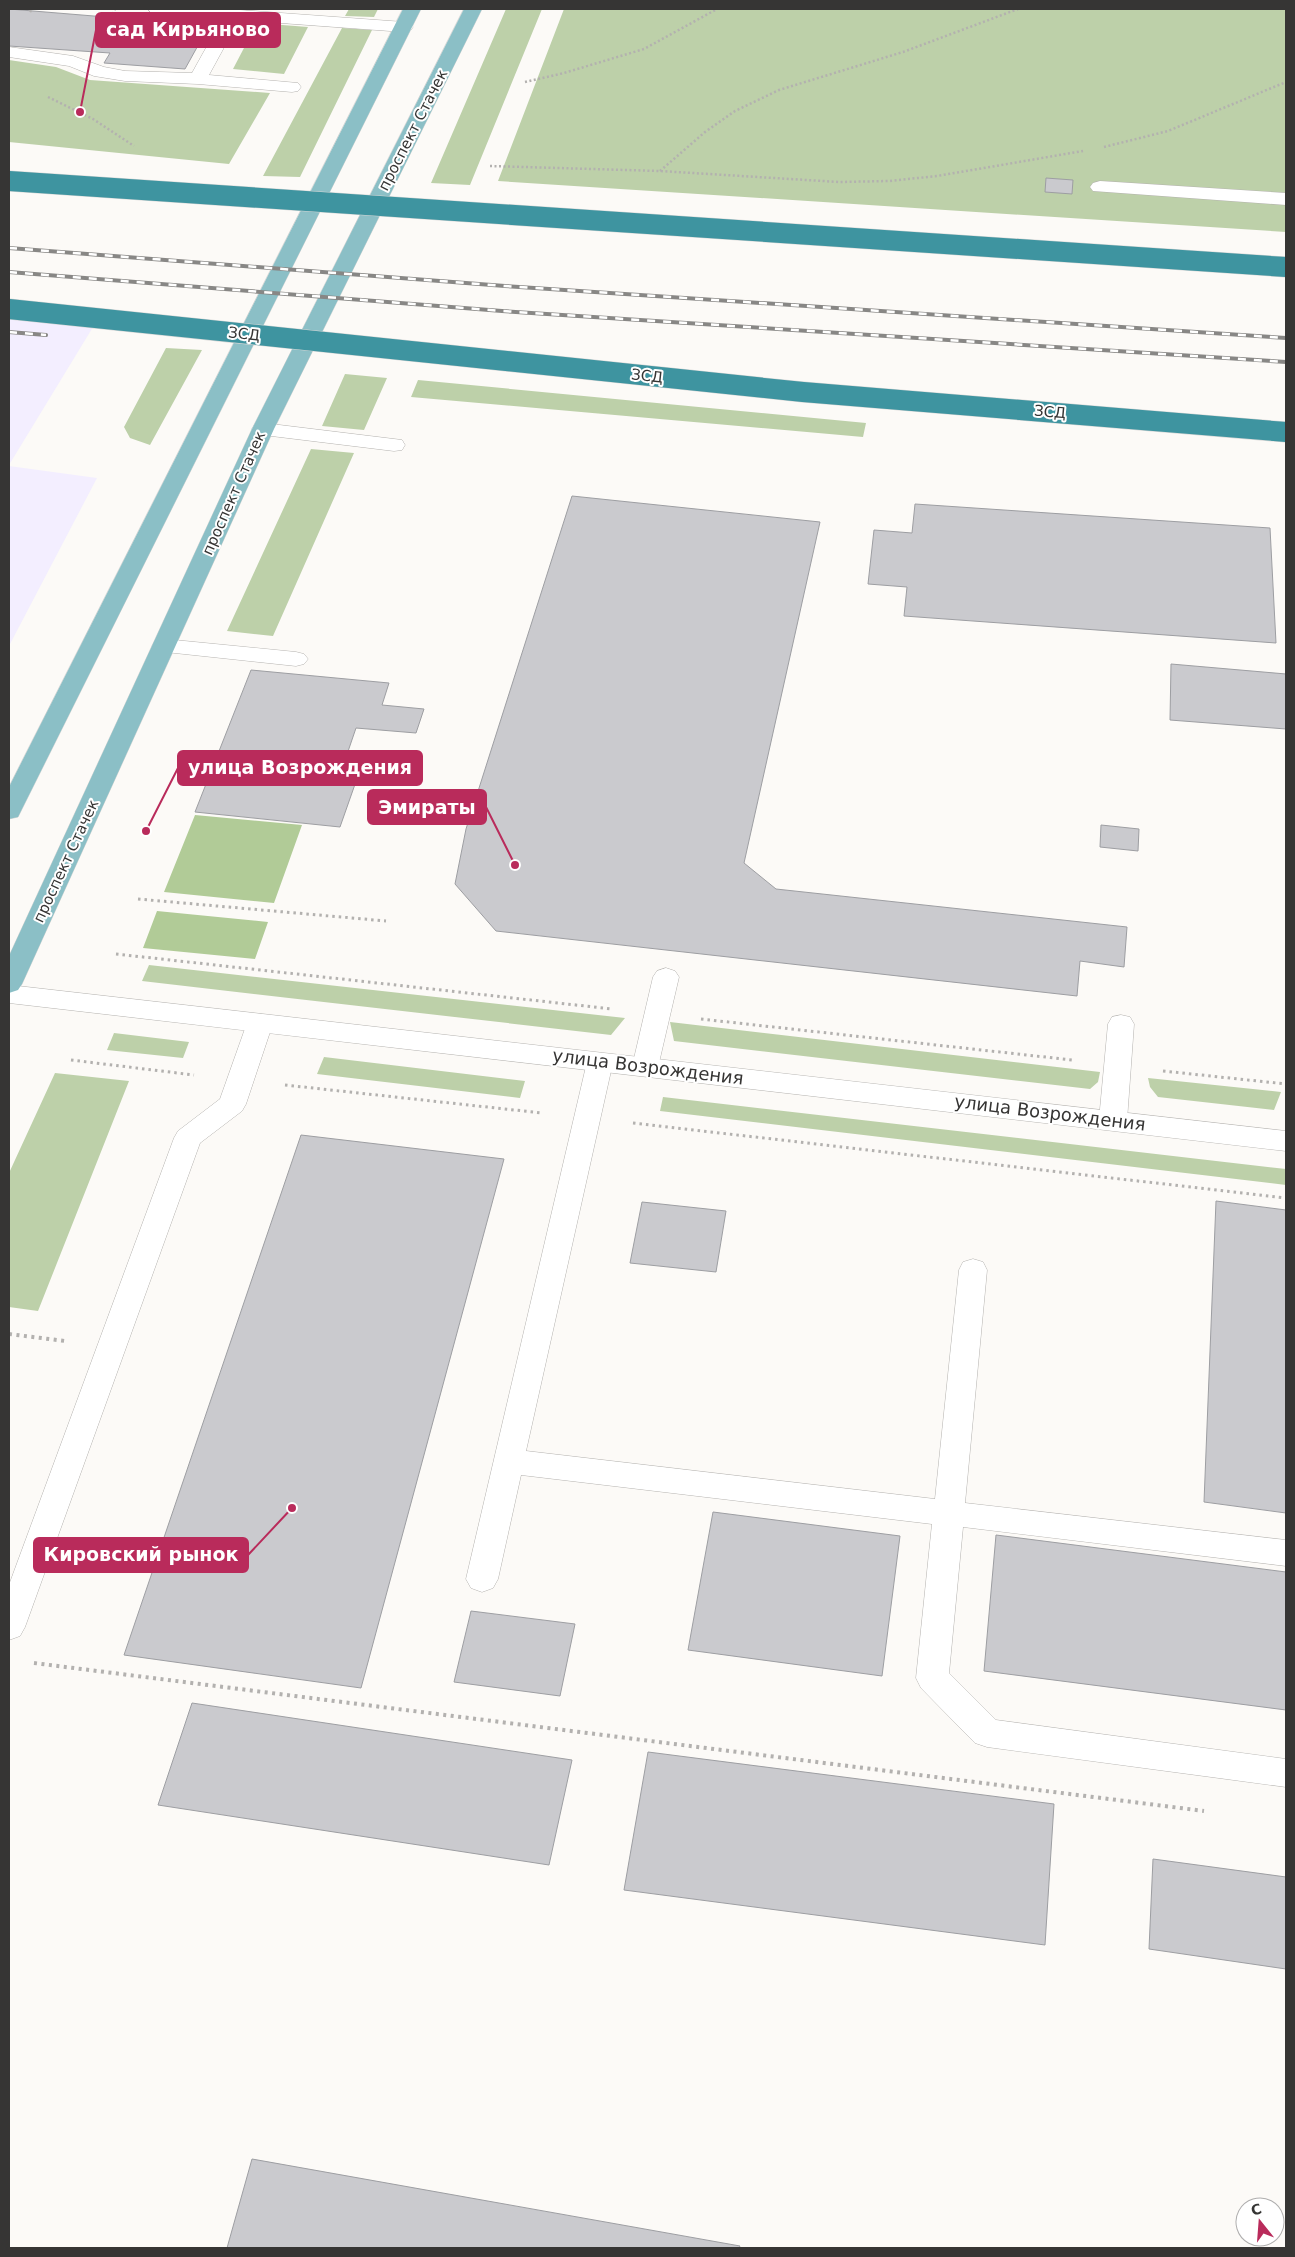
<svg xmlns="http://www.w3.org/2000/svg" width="1295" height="2257" font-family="'DejaVu Sans',sans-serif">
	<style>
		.industrial { fill: #f3eeff }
		.green { fill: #bdd0a9 }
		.forest { fill: #b1cb97 }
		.building { fill: #cacace; stroke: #9d9ea2 }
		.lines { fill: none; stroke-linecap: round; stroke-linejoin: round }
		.service-casing { stroke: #b4b2af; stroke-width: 1 }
		.minor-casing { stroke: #b4b2af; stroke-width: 1 }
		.primary-casing { stroke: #d7d7d6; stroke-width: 1 }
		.path-far2 { stroke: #b3b1af; stroke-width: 2.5; stroke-dasharray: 2 2.5; stroke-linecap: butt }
		.path-far1 { stroke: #b3b1af; stroke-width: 3; stroke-dasharray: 2.5 4; stroke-linecap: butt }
		.path { stroke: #b3b1af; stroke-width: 4; stroke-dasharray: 3 4.5; stroke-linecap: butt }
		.service { fill: #fff; fill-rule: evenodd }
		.minor { fill: #fff; fill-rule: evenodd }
		.primary { fill: #8bbfc6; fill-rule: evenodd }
		.rail-casing { stroke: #888785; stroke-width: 4 }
		.rail { stroke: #fff; stroke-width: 2.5; stroke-dasharray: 8; stroke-linecap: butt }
		.motorway-bridge-casing { stroke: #d7d7d6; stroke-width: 21; stroke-linecap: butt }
		.motorway-bridge { stroke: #3e94a0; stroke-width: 20 }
		.labels { text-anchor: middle; stroke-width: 4; stroke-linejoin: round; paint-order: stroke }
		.far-street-label { font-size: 15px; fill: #363534; stroke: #fff }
		.street-label { font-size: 18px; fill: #363534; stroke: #fff }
		.leader { fill: none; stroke: #b92b5b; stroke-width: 2 }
		.callout-dot { fill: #b92b5b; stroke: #fff; stroke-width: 2 }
		.callout { fill: #b92b5b; stroke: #b92b5b; stroke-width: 2 }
		.callout-label { font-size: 19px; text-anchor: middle; font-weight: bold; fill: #fff }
	</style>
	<rect width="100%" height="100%" fill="#fcfaf7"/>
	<path class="industrial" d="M9 303 104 309 9 465Z
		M9 466 97 478 9 646Z"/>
	<path class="green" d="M349 9H378L374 17 345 16Z
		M506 9H542L470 185 431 183Z
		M564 9H1286V232L498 181Z
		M257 23 308 27 284 74 233 69Z
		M342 28 372 30 300 177 263 176Z
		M9 60 56 67 90 80 270 93 229 164 9 142Z
		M166 348 202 350 150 445 130 438 124 427Z
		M345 374 387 378 364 430 322 426Z
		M418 380 866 423 863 437 411 397Z
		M311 449 354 453 273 636 227 631Z
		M149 965 625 1018 611 1035 142 981Z
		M670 1022 1100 1072 1098 1082 1090 1089 674 1041Z
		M114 1033 189 1042 183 1058 107 1050Z
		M324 1057 525 1081 520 1098 317 1074Z
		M55 1073 129 1081 38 1311 9 1307V1173Z
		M1148 1078 1281 1092 1274 1110 1158 1097 1150 1087Z
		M663 1097 1286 1169V1185L660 1111Z"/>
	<path class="forest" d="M195 815 302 825 274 903 164 892Z
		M157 911 268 922 255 959 143 948Z"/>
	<path class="building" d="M9 9 130 19 131 17 211 22 185 69 104 63 110 53 9 46Z
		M1046 178 1073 180 1072 194 1045 192Z
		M572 496 820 522 744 863 776 889 1127 927 1124 967 1080 961 1077 996 496 931 455 884 466 829Z
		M915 504 1270 528 1276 643 904 616 907 587 868 584 874 530 912 533Z
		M1171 664 1286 674V729L1170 720Z
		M251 670 389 683 382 705 424 709 416 733 356 728 342 769 360 770 340 827 195 812Z
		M1101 825 1139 829 1138 851 1100 847Z
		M301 1135 504 1159 361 1688 124 1655Z
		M1216 1201 1286 1210V1513L1204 1502Z
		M642 1202 726 1211 716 1272 630 1263Z
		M713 1512 900 1536 882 1676 688 1650Z
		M996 1535 1286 1572V1710L984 1671Z
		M471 1611 575 1624 560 1696 454 1682Z
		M192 1703 572 1760 549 1865 158 1805Z
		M648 1752 1054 1804 1045 1945 624 1890Z
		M1153 1859 1286 1877V1969L1149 1949Z
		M252 2159 740 2246 739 2248H227Z"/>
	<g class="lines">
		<g class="service-casing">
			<path id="service" d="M148 9H226L404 22 410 23 413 27 410 31 404 32 239 20 209 75 298 83 301 87 298 91 292 92 198 84 125 81 94 76 69 66 9 57V47L73 56 104 67 125 71 192 73 222 19 157 14 151 13Z
				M1100 181 1286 193V205L1093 191 1090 187 1093 183Z
				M263 423 394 439 402 440 405 445 402 450 394 451 255 434 252 429 255 424Z
				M164 639 296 652 304 654 308 659 304 664 296 666 156 651 152 646 156 641Z
				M666 968 675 971 679 977 658 1067 655 1074 645 1076 635 1074 632 1067 653 977 657 971Z
				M260 1014 269 1016 273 1023 246 1104 242 1111 200 1143 25 1627 20 1636 9 1640V1585L174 1138 178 1131 220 1099 247 1023 251 1016Z
				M1121 1015 1130 1017 1134 1024 1127 1120 1123 1127 1113 1130 1103 1127 1099 1120 1108 1024 1112 1017Z
				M600 1053 610 1055 613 1062 526 1451 935 1499 959 1270 963 1262 973 1259 983 1262 987 1270 965 1503 1286 1540V1566L963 1527 949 1673 996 1720 1286 1759V1787L987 1747 975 1743 921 1688 916 1678 932 1524 521 1475 498 1579 493 1588 482 1592 471 1588 466 1579 587 1062 590 1055Z"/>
		</g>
		<g class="minor-casing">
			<path id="minor" d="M9 985 1286 1131V1151L9 1003Z"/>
		</g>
		<g class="primary-casing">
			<path id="primary" d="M403 9H421L21 811 18 817 9 819V787Z
				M464 9H482L274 429 22 984 18 990 9 993V956L252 429Z"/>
		</g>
		<path class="path-far2" d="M30 12 32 9
			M110 18 115 9
			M525 82 564 73 644 49 717 9
			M48 97 93 119 134 146
			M1104 147 1168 131 1286 82
			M490 166 660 171 839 182 889 181 937 176 1083 151
			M660 171 705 132 735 111 779 90 903 52 1018 9"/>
		<path class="path-far1" d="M138 899 386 921
			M116 954 612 1009
			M701 1019 1072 1060
			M71 1060 194 1075
			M1163 1071 1286 1084
			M285 1085 542 1113
			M633 1123 1286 1198"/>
		<path class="path" d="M9 1334 65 1341
			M34 1663 1204 1811"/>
		<use href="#service" class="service"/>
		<use href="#minor" class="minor"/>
		<use href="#primary" class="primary"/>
		<g class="rail-casing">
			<path id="rail" d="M9 248 505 286 1286 338
				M9 272 502 311 1286 362
				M9 332 46 335"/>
		</g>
		<use href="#rail" class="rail"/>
		<g class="motorway-bridge-casing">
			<path id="motorway-bridge" d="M9 181 1286 267
				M9 309 803 392 1286 432"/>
		</g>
		<use href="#motorway-bridge" class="motorway-bridge"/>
	</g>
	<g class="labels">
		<g class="far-street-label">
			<text transform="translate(413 130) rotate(-63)" y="5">проспект Стачек</text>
			<text transform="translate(244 334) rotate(6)" y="5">ЗСД</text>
			<text transform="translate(647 376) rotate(6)" y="5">ЗСД</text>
			<text transform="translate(1050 412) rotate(5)" y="5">ЗСД</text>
			<text transform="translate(234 493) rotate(-66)" y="5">проспект Стачек</text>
			<text transform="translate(66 861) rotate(-65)" y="5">проспект Стачек</text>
		</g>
		<g class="street-label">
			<text transform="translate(648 1067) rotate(7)" y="6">улица Возрождения</text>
			<text transform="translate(1050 1113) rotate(7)" y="6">улица Возрождения</text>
		</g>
	</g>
	<path class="leader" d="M80 112L96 30M146 831L178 768M515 865L486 807M292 1508L248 1555"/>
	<g class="callout-dot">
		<circle cx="80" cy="112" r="5"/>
		<circle cx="146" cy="831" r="5"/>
		<circle cx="515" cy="865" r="5"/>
		<circle cx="292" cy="1508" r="5"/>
	</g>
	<g class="callout">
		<rect x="96" y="13" width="184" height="34" rx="5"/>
		<rect x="178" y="751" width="244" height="34" rx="5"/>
		<rect x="368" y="790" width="118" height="34" rx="5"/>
		<rect x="34" y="1538" width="214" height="34" rx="5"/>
	</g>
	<g class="callout-label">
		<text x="188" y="36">сад Кирьяново</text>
		<text x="300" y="774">улица Возрождения</text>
		<text x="427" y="814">Эмираты</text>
		<text x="141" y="1561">Кировский рынок</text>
	</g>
	<rect width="1295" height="2257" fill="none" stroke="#363534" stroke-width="20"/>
	<g transform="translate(1260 2222) rotate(343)"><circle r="24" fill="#ffffff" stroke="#afaeae"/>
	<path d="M0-4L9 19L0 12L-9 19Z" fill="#b92b5b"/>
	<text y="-8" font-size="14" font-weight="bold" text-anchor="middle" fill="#363534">С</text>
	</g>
</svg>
